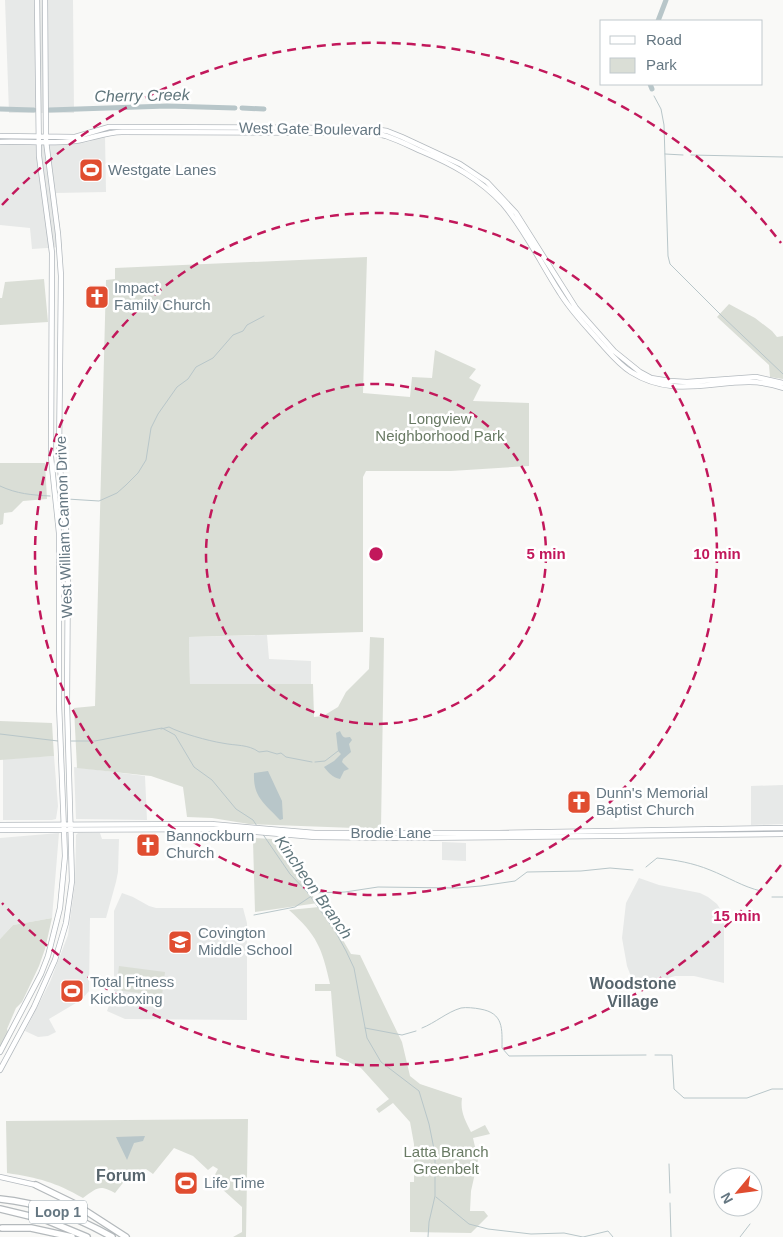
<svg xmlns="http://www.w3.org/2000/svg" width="783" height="1237" font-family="Arial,sans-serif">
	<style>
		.built { fill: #e7e9e8 }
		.green { fill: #daded6 }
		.water { fill: #b8c6c9 }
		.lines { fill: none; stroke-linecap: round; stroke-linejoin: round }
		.stream { stroke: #b8c6c9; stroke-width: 1 }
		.river { stroke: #b8c6c9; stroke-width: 5 }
		.secondary-casing { stroke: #b3b9be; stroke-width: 6 }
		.motorway-casing { stroke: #b4b9bc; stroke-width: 8 }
		.secondary { stroke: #fff; stroke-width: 4.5 }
		.motorway { stroke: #fff; stroke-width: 5.5 }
		.ring { fill: none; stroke: #c2185b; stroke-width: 2.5; stroke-dasharray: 9 6 }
		.labels { text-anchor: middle; stroke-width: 5; stroke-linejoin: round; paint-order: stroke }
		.shield { fill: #fff; stroke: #93a0a8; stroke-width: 1 }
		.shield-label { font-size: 14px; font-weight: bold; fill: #657782 }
		.street-label { font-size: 15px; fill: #657782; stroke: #fff }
		.poi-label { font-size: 15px; fill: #657782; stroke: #fff; text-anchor: start }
		.park-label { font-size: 15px; fill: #697a64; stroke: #fff }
		.water-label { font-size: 16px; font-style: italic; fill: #60767c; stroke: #fff }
		.neighbourhood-label { font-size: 16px; font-weight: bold; fill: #57656d; stroke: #fff }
		.centre { fill: #c2185b; stroke: #fff; stroke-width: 2.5 }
		.ring-label { font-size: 15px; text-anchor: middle; font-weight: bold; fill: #c2185b; stroke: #fff; stroke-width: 5; stroke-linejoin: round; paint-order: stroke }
	</style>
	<rect width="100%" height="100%" fill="#f9f9f7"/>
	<path class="built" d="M5 0H73L74 113H9Z
		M105 136 106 192 56 193 62 247 32 249 30 228 0 225V144H72L88 142Z
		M267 635 269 659 311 661V684H190L189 637Z
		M54 756 58 806 56 819 52 820H3V759Z
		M74 767 145 776 147 820 76 819Z
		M783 785V824L751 825V786Z
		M59 833 52 918 13 925 0 939V838Z
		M78 833H100L102 839H119L118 872 116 882 106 918H90L89 991 81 1000 49 1019 56 1032 48 1036 38 1037 25 1031 50 982 68 935 75 883 76 835Z
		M442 842 466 843V861L442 860Z
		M639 878 659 885 700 893 708 897 717 904 722 912 724 922V983L694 976H675L635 987 627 966 622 938 626 903Z
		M122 893 133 897 149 906 156 908H243L247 923V1020L125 1019 107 1011 114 992V911Z"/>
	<path class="green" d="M367 257 363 393 410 397 412 377 432 378 435 350 476 369 469 378 481 385 473 401 529 403V466L451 471H366L363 477V632L189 637 190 684H313L314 717 323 716 338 707 346 692 369 669 370 637 384 638 381 829 249 824 212 818 187 817 183 787 151 776 77 768 74 708 95 706 106 280 115 279V268Z
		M44 279 48 322 0 325V298H2L5 282Z
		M729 304 755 318 772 331 777 337 783 336V379L770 377 769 365 717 317Z
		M0 463H45L47 499 23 501 12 512 4 513 3 524 0 525Z
		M0 721 52 723 54 756 0 760Z
		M255 838 272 839 283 857 318 903 255 912 253 841Z
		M319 907 340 935 351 954 360 955 402 1042 410 1076 420 1084 462 1098C460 1111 465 1120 471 1132L485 1125 490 1134 473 1138 478 1160 471 1191 470 1211H484L488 1216 471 1233 410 1232V1182H414V1144L410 1122 393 1103 379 1113 376 1109 389 1099 361 1068 336 1056 331 991H315V984H330C322 948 317 935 289 910Z
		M52 918 45 949 39 966 22 1002 16 1008 7 1029 9 1035 0 1050V939L13 925Z
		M119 966 165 972 162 996 116 990Z
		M248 1119 246 1237H233L242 1232V1207L212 1180 218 1169 213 1166 208 1170 193 1156 174 1148 153 1174 146 1169 133 1170 115 1193C99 1184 97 1188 83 1198 55 1182 39 1178 7 1173L6 1121Z"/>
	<path class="water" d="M340 731C343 738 344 738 350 737L352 740 349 744 351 752 343 759 342 762 349 769 344 771 340 779C332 777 329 773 324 767L334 761 341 754 338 751 336 733Z
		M268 771 282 801 283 819 280 820C264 803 253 797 254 773Z
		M145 1136 143 1141 134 1143 127 1160 116 1137Z"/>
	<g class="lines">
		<path class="stream" d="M654 96 661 109 664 125 668 256 670 264 722 316 783 374
			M665 154 683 155
			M691 155 783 157
			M0 486C17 494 32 495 50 496
			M67 499 99 501 117 493 126 485 138 473 146 460 151 428 158 414 177 387 188 379 196 367 213 358 233 335 243 331 247 325 264 316
			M161 729 169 727C180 733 209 741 222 743 236 746 248 744 259 752L267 751 277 754 281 753 286 757 312 762
			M0 734 58 741
			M69 741H95L162 728 175 735 194 767 212 780 236 809 253 820 257 826
			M315 762 325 761 338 751
			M262 833 290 874 308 893 335 931 346 951 354 968 367 1038 381 1062 419 1091 429 1124 435 1154V1196L429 1222 428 1237
			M646 867 657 858C676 860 693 863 710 870 728 877 743 887 761 891
			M308 893 345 892 378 887 457 888 481 886 515 881 527 872 581 871 610 868 633 870
			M772 897H783
			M254 915 295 907 310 897
			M365 1028 402 1035 416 1031
			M422 1028C435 1023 447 1012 461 1008 466 1007 475 1008 480 1009 504 1013 502 1029 502 1048L509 1056 646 1055
			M655 1055H672L674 1089 684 1098H747L772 1089H783
			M669 1164 670 1193
			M436 1197 469 1224 488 1229 531 1234 564 1233 583 1237 608 1231 613 1237
			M670 1203 671 1237
			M740 1237 750 1224"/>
		<path class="river" d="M658 21 666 0
			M650 84 652 89
			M242 108 264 109
			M0 109 34 110
			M49 110 167 106 235 108"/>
		<g class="secondary-casing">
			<path id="secondary" d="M0 136 75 137 109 127H119L367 128 387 131 402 137 460 164 487 182 516 213 576 308 614 351 640 372 651 378 670 381 687 382 756 377 783 383
				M0 142C25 141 51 144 75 141 91 139 105 132 122 132L374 133 386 136C398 140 410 146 421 151 452 164 480 179 503 204 526 231 541 264 560 293 571 311 585 325 598 340 609 352 618 364 631 372 683 405 733 369 783 388
				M0 825 211 824 315 833H499L783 828
				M0 830 223 829 315 837 410 838 783 834
				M0 1052 41 974 48 956 60 908 65 856 59 704V533L51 457 52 253 39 156 37 0
				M0 1070 34 1007 55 960 66 923 72 881 67 704 68 552 59 457 61 276 58 234 46 141 45 0
				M0 1177 36 1185"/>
		</g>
		<g class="motorway-casing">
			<path id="motorway" d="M36 1185 75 1204 126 1237
				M0 1199C40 1203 77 1217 112 1237
				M0 1209 46 1220 87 1237
				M2 1228H31L72 1237"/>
		</g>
		<use href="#secondary" class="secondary"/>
		<use href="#motorway" class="motorway"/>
	</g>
	<g class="ring">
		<circle cx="376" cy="554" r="170"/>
		<circle cx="376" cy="554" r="341"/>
		<path d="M781 865A511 511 0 0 1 2 903M2 205A511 511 0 0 1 781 243"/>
	</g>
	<defs>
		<g id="stadium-square" transform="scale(1.25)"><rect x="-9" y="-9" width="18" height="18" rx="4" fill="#e04d30" stroke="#fff"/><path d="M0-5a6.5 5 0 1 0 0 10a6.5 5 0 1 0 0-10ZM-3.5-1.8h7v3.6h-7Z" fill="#fff"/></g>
		<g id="church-square" transform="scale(1.25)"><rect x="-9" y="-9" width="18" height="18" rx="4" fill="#e04d30" stroke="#fff"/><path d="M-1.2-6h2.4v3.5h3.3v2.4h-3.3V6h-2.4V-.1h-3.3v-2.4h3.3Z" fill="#fff"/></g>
		<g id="school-square" transform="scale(1.25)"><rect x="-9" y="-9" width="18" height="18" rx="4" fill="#e04d30" stroke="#fff"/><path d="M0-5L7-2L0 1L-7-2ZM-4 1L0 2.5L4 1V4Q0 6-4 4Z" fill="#fff"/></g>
	</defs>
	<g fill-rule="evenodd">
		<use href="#stadium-square" x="91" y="170"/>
		<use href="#church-square" x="97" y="297"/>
		<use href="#church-square" x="579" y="802"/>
		<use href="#church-square" x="148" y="845"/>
		<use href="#school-square" x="180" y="942"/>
		<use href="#stadium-square" x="72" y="991"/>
		<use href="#stadium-square" x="186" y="1183"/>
	</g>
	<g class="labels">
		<rect class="shield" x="29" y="1200.5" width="58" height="23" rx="4"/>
		<g class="shield-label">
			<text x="58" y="1217">Loop 1</text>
		</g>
		<g class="street-label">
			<text transform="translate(310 129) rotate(1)" y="5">West Gate Boulevard</text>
			<text transform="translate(64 527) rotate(-92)" y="5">West William Cannon Drive</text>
			<text x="391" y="838">Brodie Lane</text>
		</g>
		<g class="poi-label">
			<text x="108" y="175">Westgate Lanes</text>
			<text x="114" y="293">Impact<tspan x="114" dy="17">Family Church</tspan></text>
			<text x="596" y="798">Dunn's Memorial<tspan x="596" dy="17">Baptist Church</tspan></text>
			<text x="166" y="841">Bannockburn<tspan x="166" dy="17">Church</tspan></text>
			<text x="198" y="938">Covington<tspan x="198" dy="17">Middle School</tspan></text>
			<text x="90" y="987">Total Fitness<tspan x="90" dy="17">Kickboxing</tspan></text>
			<text x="204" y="1188">Life Time</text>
		</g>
		<g class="park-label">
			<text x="440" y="424">Longview<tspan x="440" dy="17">Neighborhood Park</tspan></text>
			<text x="446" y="1157">Latta Branch<tspan x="446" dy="17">Greenbelt</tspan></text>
		</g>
		<g class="water-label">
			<text transform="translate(142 95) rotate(-1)" y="6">Cherry Creek</text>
			<text transform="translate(314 887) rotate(55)" y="6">Kincheon Branch</text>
		</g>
		<g class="neighbourhood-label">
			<text x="633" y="989">Woodstone<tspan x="633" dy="18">Village</tspan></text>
			<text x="121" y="1181">Forum</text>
		</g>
	</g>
	<circle cx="376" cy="554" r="8" class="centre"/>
	<g class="ring-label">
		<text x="546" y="559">5 min</text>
		<text x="717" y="559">10 min</text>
		<text x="737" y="921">15 min</text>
	</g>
	<rect x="600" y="20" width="162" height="65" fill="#ffffff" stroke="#c1c9cd"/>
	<rect x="610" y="36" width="25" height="8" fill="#ffffff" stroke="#c1c9cd"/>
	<text x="646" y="45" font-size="15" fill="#657782">Road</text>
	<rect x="610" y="58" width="25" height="15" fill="#daded6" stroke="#c1c9cd"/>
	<text x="646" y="70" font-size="15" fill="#657782">Park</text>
	<g transform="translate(738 1192) rotate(241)"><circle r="24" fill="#ffffff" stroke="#c1c9cd"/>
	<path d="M0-4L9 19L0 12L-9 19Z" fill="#e04d30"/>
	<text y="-8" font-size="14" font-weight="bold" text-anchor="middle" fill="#657782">N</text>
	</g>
</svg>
